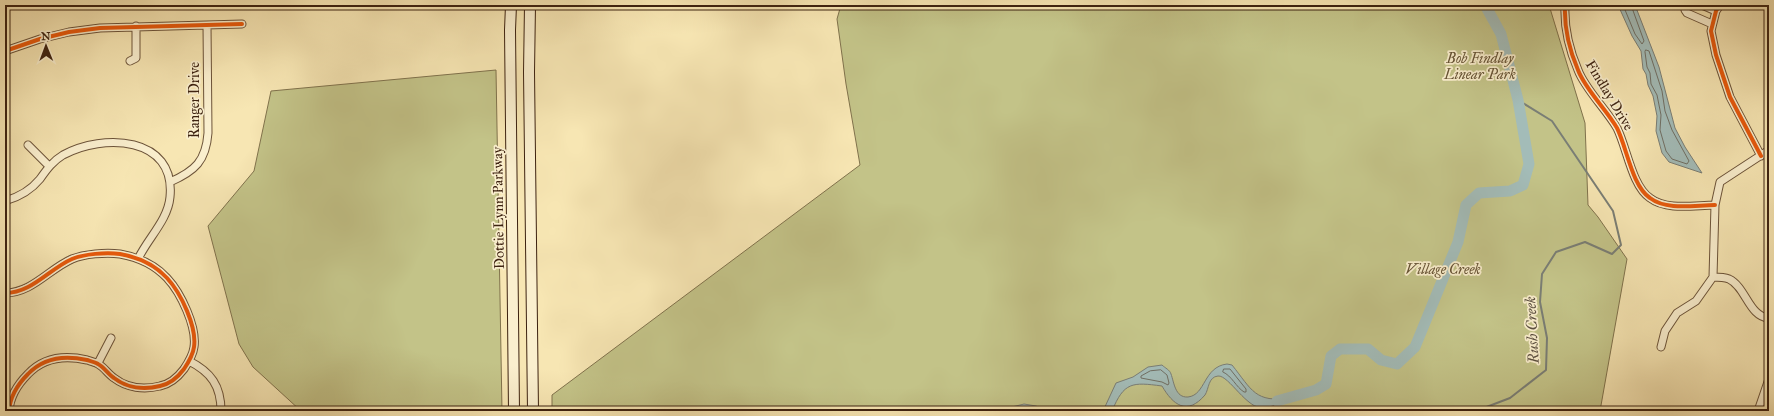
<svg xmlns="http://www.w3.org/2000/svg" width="1774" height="416" font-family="'IM FELL Great Primer',serif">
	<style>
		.green { fill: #c3c388; stroke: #80724c }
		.water { fill: #a3bcb8; stroke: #7a7e75 }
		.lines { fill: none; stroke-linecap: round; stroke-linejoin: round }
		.shore { stroke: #706f64; stroke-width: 1 }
		.stream { stroke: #7a7e75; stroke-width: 2 }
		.river { stroke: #a3bcb8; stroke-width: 11 }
		.minor-casing { stroke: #6c5339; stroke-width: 9 }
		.secondary-casing { stroke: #3d2210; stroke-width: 12 }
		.minor { stroke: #faefce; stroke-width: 7 }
		.secondary { stroke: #faefce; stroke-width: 10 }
		.cycleway-casing { stroke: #faefce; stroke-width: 6 }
		.cycleway { stroke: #e8590c; stroke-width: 4 }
		.labels { text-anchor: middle; stroke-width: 3.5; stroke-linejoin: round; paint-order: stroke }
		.park-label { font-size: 14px; font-style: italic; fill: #655234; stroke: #faefce }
		.street-label { font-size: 14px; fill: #3d2210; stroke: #faefce }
		.water-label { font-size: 15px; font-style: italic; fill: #5c5042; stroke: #faefce }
	</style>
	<rect width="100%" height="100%" fill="#f7e6b3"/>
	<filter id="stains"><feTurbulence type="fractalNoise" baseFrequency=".005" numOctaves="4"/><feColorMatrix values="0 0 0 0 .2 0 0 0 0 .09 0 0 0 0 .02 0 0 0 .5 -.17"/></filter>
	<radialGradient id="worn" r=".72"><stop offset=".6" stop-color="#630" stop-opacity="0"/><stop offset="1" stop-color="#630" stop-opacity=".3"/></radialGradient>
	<path class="green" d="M841 5H1549L1585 123 1588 205 1598 217 1627 259 1600 411H552V395L860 165 846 84 837 19Z
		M496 70 502 411H301L253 367 239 344 208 226 254 171 271 91Z"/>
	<path class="water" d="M1618 5H1635L1659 67 1675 128 1685 147 1702 173 1669 162 1662 153 1656 131 1657 116 1653 96 1648 85 1646 74 1643 69 1641 51 1632 36Z
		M1227 364 1232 365C1252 390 1255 403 1290 398 1282 402 1273 407 1264 408 1247 410 1229 375 1218 376 1208 377 1209 389 1205 395 1187 416 1173 405 1162 386 1132 382 1124 382 1112 411H1103L1116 383 1133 377 1148 367 1162 365C1165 368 1170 370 1171 374 1174 382 1175 398 1188 397 1206 395 1203 367 1227 364Z
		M1024 404 1036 406 1047 411H1005L1012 407Z"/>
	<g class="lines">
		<path class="shore" d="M1623 5 1635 34 1642 44 1644 41 1631 5
			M1646 50 1649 51 1662 91 1665 111 1672 130 1689 161 1687 164 1672 159 1666 151 1660 130 1661 115 1657 95 1651 84 1650 73 1647 67 1645 52Z
			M1224 369H1230L1246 389V392H1244C1236 387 1232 376 1223 372Z
			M1161 370 1167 375 1169 383 1168 385 1162 382 1141 378V376L1150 371Z"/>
		<path class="stream" d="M1476 411 1510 398 1546 370 1547 338 1540 302 1542 274 1556 252 1585 242 1612 254 1621 245 1613 211 1552 121 1518 100"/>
		<path class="river" d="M1277 401 1316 390 1326 384 1331 356 1340 349H1368L1381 360 1397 364 1415 347 1458 242 1466 205 1479 193 1510 191 1523 185 1529 164 1518 100 1501 34 1485 5"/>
		<g class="minor-casing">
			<path id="minor" d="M1565 5C1564 27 1569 49 1578 70 1585 89 1606 109 1617 128 1627 148 1632 186 1650 198 1667 211 1695 205 1715 205
				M1685 5V10L1687 13 1712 24
				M1702 5 1716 11
				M1720 5 1716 11 1711 31 1716 55 1730 97 1761 156
				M5 51 40 39 69 32 100 28 242 24
				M130 61 136 58V26
				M28 145 49 166
				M170 182C195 171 206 161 208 133L207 25
				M5 201C19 197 31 190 40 179 47 169 53 161 63 155 103 133 176 136 170 197 168 220 148 238 138 259
				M1713 277C1718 277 1724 277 1729 279 1746 287 1749 317 1769 318
				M5 293C32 293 49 269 72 259 84 254 106 252 120 254 137 257 155 265 167 278 181 293 197 327 194 347 193 355 188 363 184 369 178 377 170 384 160 386 144 390 127 388 114 378 108 374 104 367 98 364 95 362 90 361 87 360 65 355 44 357 28 374 18 384 10 396 9 411
				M1661 347 1665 331 1677 313 1696 301 1713 277 1715 205 1720 182 1769 150
				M189 361C211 372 221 386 221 411
				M98 363 111 338
				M1758 411 1769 379"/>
		</g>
		<g class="secondary-casing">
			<path id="secondary" d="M511 5 510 30 514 411
				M530 5 529 72 533 411"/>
		</g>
		<use href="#minor" class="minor"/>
		<use href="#secondary" class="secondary"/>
		<g class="cycleway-casing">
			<path id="cycleway" d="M1565 5C1564 27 1569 49 1578 70 1585 89 1606 109 1617 128 1627 148 1632 186 1650 198 1667 211 1695 205 1715 205
				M1720 5 1716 11 1711 31 1716 55 1730 97 1761 156
				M5 51 40 39 69 32 100 28 242 24
				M5 293C32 293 49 269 72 259 84 254 106 252 120 254 137 257 155 265 167 278 181 293 197 327 194 347 193 355 188 363 184 369 178 377 170 384 160 386 144 390 127 388 114 378 108 374 104 367 98 364 95 362 90 361 87 360 65 355 44 357 28 374 18 384 10 396 9 411"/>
		</g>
		<use href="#cycleway" class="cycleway"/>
	</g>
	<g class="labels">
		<g class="park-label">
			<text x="1480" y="63">Bob Findlay<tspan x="1480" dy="16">Linear Park</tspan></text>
			<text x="1443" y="274">Village Creek</text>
		</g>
		<g class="street-label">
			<text transform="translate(1610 95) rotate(59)" y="5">Findlay Drive</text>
			<text transform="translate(194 100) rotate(-90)" y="5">Ranger Drive</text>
			<text transform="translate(498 208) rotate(-91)" y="5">Dottie Lynn Parkway</text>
		</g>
		<g class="water-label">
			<text transform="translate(1532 330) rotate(-93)" y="5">Rush Creek</text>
		</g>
	</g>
	<rect width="1774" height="416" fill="none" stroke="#f7e6b3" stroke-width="20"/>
	<rect x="6" y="6" width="1762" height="404" fill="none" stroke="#3d2210" stroke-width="2"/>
	<rect x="10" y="10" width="1754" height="396" fill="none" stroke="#3d2210"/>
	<g transform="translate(46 46) rotate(359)" stroke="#faefce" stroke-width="3" paint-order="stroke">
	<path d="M0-3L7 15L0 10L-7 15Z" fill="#3d2210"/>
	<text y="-6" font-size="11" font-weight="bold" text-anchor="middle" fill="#3d2210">N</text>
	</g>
	<rect width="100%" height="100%" filter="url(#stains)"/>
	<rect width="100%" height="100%" fill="url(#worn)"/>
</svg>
